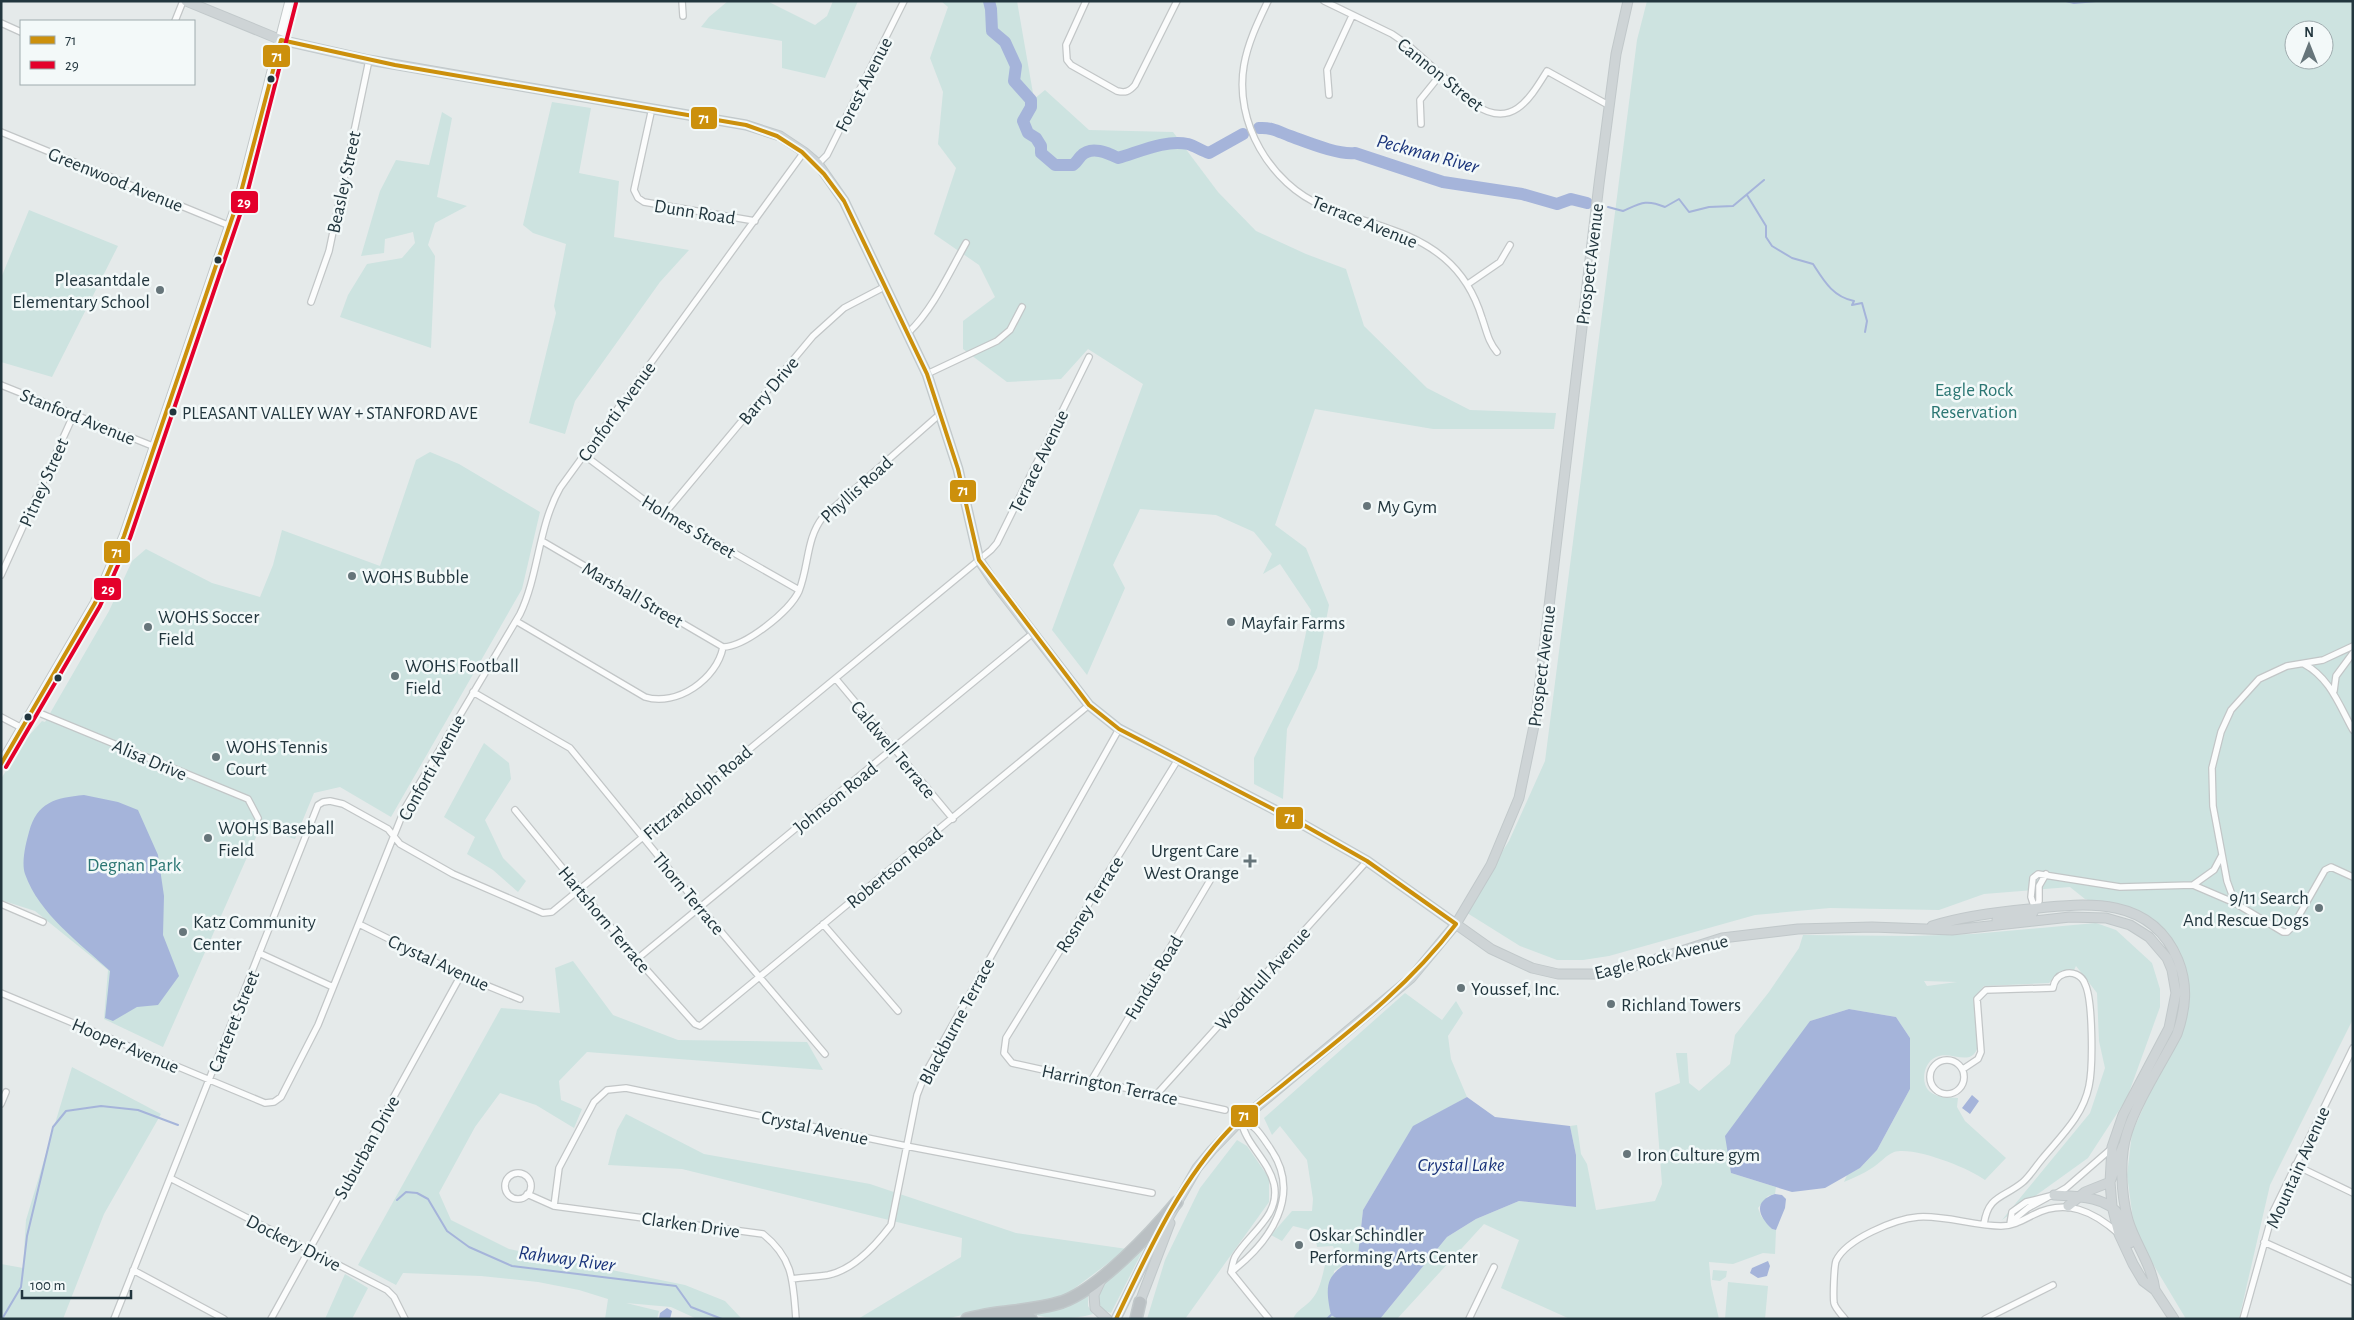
<svg xmlns="http://www.w3.org/2000/svg" width="2354" height="1320" font-family="'Alegreya Sans',sans-serif">
	<style>
		.green { fill: #cde3e0; fill-rule: evenodd }
		.water { fill: #a5b4da }
		.lines { fill: none; stroke-linecap: round; stroke-linejoin: round }
		.stream { stroke: #a5b4da; stroke-width: 2 }
		.river { stroke: #a5b4da; stroke-width: 12 }
		.street-casing { stroke: #c2c6c7; stroke-width: 8 }
		.secondary-casing { stroke: #c2c8c9; stroke-width: 11 }
		.primary-casing { stroke: #c1c8ca; stroke-width: 11 }
		.highway-casing { stroke: #c1c8ca; stroke-width: 14 }
		.street { stroke: #fbfcfc; stroke-width: 5.5 }
		.secondary { stroke: #fbfcfc; stroke-width: 9 }
		.primary { stroke: #ced4d6; stroke-width: 9 }
		.highway { stroke: #bac0c3; stroke-width: 11 }
		.bus-1-casing { stroke: #f3f9f9; stroke-width: 8 }
		.bus-2-casing { stroke: #f3f9f9; stroke-width: 8 }
		.bus-1 { stroke: #cc900c; stroke-width: 4 }
		.bus-2 { stroke: #e4002b; stroke-width: 4 }
		.bus-dot { fill: #22363e; stroke: #f3f9f9; stroke-width: 2 }
		.poi-dot { fill: #66757a; stroke: #f3f9f9; stroke-width: 2 }
		.labels { text-anchor: middle; stroke-width: 5; stroke-linejoin: round; paint-order: stroke }
		.bus-label { font-size: 18px; fill: #22363e; stroke: #f3f9f9; text-anchor: start }
		.street-label { font-size: 19px; fill: #22363e; stroke: #f3f9f9 }
		.poi-label { font-size: 19px; fill: #22363e; stroke: #f3f9f9; text-anchor: start }
		.park-label { font-size: 19px; fill: #2b7673; stroke: #f3f9f9 }
		.water-label { font-size: 20px; font-style: italic; fill: #1a347b; stroke: #f3f9f9 }
		.line-badge { stroke: #f3f9f9; stroke-width: 2 }
		.badge-label { font-size: 14px; text-anchor: middle; font-weight: bold; fill: #fff }
	</style>
	<rect width="100%" height="100%" fill="#e5eaea"/>
	<path class="green" d="M728 1H767L815 25 827 16 833 1H858L825 78 782 68V41L701 27 709 17Z
		M941 1H1017L1034 99 1045 90 1089 130 1173 132 1218 192 1256 231 1306 254 1346 269 1364 326 1427 388 1470 410 1556 413 1554 429H1433L1315 409 1275 525 1306 548 1329 605 1317 668 1287 729 1283 799 1254 784V758L1298 669 1311 610 1280 564 1263 574 1272 554 1254 532 1216 515 1140 509 1113 565 1125 588 1087 675 1052 630 1143 384 1088 349 1061 379 1007 382 963 349V321L995 297 979 265 934 234 956 168 938 144 943 92 930 58 948 7Z
		M1647 1H2353V1019L2270 1185 2239 1319H2186L2135 1234 2127 1175 2132 1133 2174 1039 2185 998 2184 963 2161 932 2121 910 2085 899 2070 887 1984 894 1939 910 1830 908 1755 915 1609 956 1583 960H1557L1520 946 1464 911 1509 841 1545 761 1637 40ZM2294 30H2324V60H2294Z
		M552 102 591 108 579 173 619 181 614 237 689 250 660 282 575 401 565 434 529 423 556 313 554 306 566 244 533 233 523 225Z
		M442 112 452 118 437 197 467 206 435 223 428 245 435 256 431 348 340 317 348 295 367 264 402 258 415 243 413 232 385 239 384 253 361 256 380 191 396 160 429 165Z
		M29 210 118 246 52 377 1 362V278Z
		M430 452 459 464 540 512 522 589 391 817 340 787 314 793 295 839 260 828 163 1047 104 1019 108 970 35 911 1 900V779L24 741 42 721 45 722 109 611 132 561 146 549 212 583 260 597 273 565 282 530 380 566 416 460Z
		M484 743 509 763 511 779 485 820 503 858 526 881 518 892 493 870 467 854 475 837 444 817Z
		M2096 923 2116 930 2152 963 2160 989V1007L2127 1098 2088 1158 2002 1220 2090 1113 2105 1068 2099 1041 2097 993 2076 966 2074 970 2058 974 2049 983 1984 986C1962 1009 1985 1028 1977 1049 1970 1067 1950 1050 1936 1057 1924 1062 1920 1082 1929 1091 1937 1098 1948 1097 1958 1098L1957 1107 1965 1121 2006 1158 1985 1180C1969 1168 1914 1146 1894 1152 1886 1155 1879 1164 1872 1168 1863 1174 1853 1178 1844 1182L1847 1175 1860 1168 1877 1150 1910 1089V1038L1896 1017 1849 1009 1810 1021 1731 1173 1776 1187 1775 1194 1768 1196 1758 1208 1761 1216 1772 1229 1776 1230 1775 1254 1763 1253 1733 1264 1709 1262 1711 1285 1719 1319H1570L1501 1288 1519 1240 1484 1224 1397 1319H1380L1447 1237 1476 1219 1519 1201 1576 1207V1155L1570 1126 1577 1125 1581 1154 1587 1164 1596 1210 1655 1201 1662 1184 1655 1093 1680 1083 1676 1053H1687L1689 1083 1699 1091 1730 1064 1735 1035 1769 992 1799 948 1803 935 1911 936 1973 934ZM1924 981 1957 982 1927 986Z
		M573 961 613 1015 678 1040 807 1042 823 1070 587 1052 559 1081 561 1100 582 1109 574 1128 536 1105 500 1093 475 1127 439 1193 451 1220 509 1249 685 1285 725 1301 741 1318 759 1319H697L671 1307 626 1303 659 1311 657 1319H605L608 1299 579 1290 538 1282 481 1276 403 1273 396 1285 358 1265 501 1008 560 1013 555 968Z
		M1405 993 1442 1020 1456 1001 1463 1013 1448 1036 1451 1059 1467 1097 1413 1127 1363 1210 1358 1255 1334 1271 1331 1314 1338 1319H1293C1297 1309 1306 1307 1312 1299 1320 1290 1322 1277 1325 1265L1337 1256 1333 1246 1317 1247 1315 1234 1309 1230 1293 1226 1282 1241 1271 1235 1292 1211H1312L1313 1199 1307 1160 1280 1126 1272 1135 1264 1118Z
		M72 1067 161 1114 104 1214 63 1319H1V1264L23 1268 26 1220Z
		M626 1114 704 1154 870 1184 1016 1233 1127 1249 1059 1300 993 1308 945 1319H858L961 1257 962 1238 682 1169 608 1165 617 1130Z
		M1237 1140 1247 1146 1269 1178V1202L1185 1319H1147L1165 1260 1200 1188Z
		M1144 1248 1111 1313 1103 1310 1097 1301 1108 1275Z
		M1713 1270 1727 1271 1726 1277 1720 1281 1712 1280Z
		M345 1274 368 1288 352 1319H325Z
		M1728 1282 1768 1286 1765 1319H1725Z
		M1088 1293V1306L1093 1314C1071 1320 1050 1320 1028 1313Z"/>
	<path class="water" d="M84 795 118 802 138 810 158 855 164 896 163 935 179 976 158 1005 137 1007 113 1021 105 1018 110 971C80 943 39 914 25 874 21 862 26 843 29 832 37 802 55 798 84 795Z
		M1849 1009 1896 1017 1910 1038V1089L1877 1150 1860 1168 1825 1188 1792 1192 1731 1173 1725 1136 1810 1021Z
		M1972 1095 1979 1101 1970 1114 1962 1108Z
		M1467 1097 1495 1117 1570 1126 1576 1155V1207L1519 1201 1476 1219 1447 1237 1380 1319H1338L1331 1315C1323 1278 1329 1275 1358 1255L1363 1210 1413 1126Z
		M1775 1194 1782 1195 1786 1199 1785 1208 1776 1230 1772 1229C1758 1216 1753 1201 1775 1194Z
		M1768 1261 1770 1266 1767 1276 1758 1278 1750 1273 1752 1268Z
		M667 1308 672 1311 670 1319H659L660 1313Z"/>
	<g class="lines">
		<path class="stream" d="M2066 1 2074 3 2096 1
			M1747 195 1766 226V237L1772 246 1792 258 1813 264C1824 281 1833 297 1854 301L1852 305 1862 303 1867 321 1865 332
			M1608 207 1623 211C1641 203 1646 199 1665 207L1679 199 1689 212 1709 207 1733 206 1764 180
			M397 1200 406 1192 417 1193 428 1199 447 1231 469 1247 512 1266 676 1286 691 1307 722 1319
			M2 1319 21 1287 27 1236 53 1127 66 1111 101 1106 138 1110 178 1125
			M1327 1319 1331 1315"/>
		<path class="river" d="M989 1 991 9 992 31 1005 42 1016 66 1014 81 1031 100V107L1023 121 1028 133 1036 138 1041 146V153L1055 165H1073C1077 162 1078 159 1081 156 1091 145 1108 153 1118 158 1139 152 1166 139 1188 144 1195 146 1202 151 1209 153L1243 134
			M1259 128C1272 127 1279 132 1290 136 1307 142 1338 155 1355 153L1443 182 1522 194 1557 204 1571 199 1587 203"/>
		<g class="street-casing">
			<path id="street" d="M682 1 683 16
				M1086 1 1066 45 1067 60 1071 65 1117 91C1125 93 1129 92 1135 85L1177 1
				M1268 1C1258 22 1248 42 1244 65 1234 122 1270 184 1323 206 1364 223 1410 229 1444 258 1463 274 1475 295 1482 318 1487 332 1488 341 1497 352
				M1324 1 1392 34 1408 45 1475 105C1512 129 1529 100 1547 71L1610 106
				M175 21 183 1
				M1 23 21 32
				M1329 95 1327 70 1352 16
				M652 108 634 190 638 198 644 202 755 221
				M1421 124 1420 100 1441 74
				M1 132 230 226
				M818 164 827 155 904 1
				M1468 284 1500 262 1510 245
				M311 302 329 251 369 60
				M909 332C933 309 949 273 966 243
				M927 374 997 341 1010 330 1022 307
				M1 385 155 447
				M584 455 652 506 799 590
				M665 513 813 336 844 308 886 286
				M542 541 723 647
				M1 575 73 416
				M516 621 645 697C677 707 717 679 723 647
				M723 647C745 647 790 611 799 591 809 566 806 538 823 517L940 414
				M2304 664C2330 678 2339 705 2353 730
				M836 679 953 819
				M2334 691 2336 676 2353 653
				M473 692 570 748 700 907 825 1054
				M32 710 248 799 258 818
				M1 717 22 728
				M1177 761 1006 1038 1004 1053 1012 1063 1225 1110
				M515 810 637 959 695 1024 700 1026 1089 705
				M2193 885 2214 870 2222 855
				M2235 903 2227 881 2213 806 2212 768 2221 732 2231 710 2259 679 2287 666 2323 660 2353 646
				M1 904 43 922
				M2035 909 2031 897 2033 878 2038 874 2120 887 2193 885 2235 903 2283 932H2287L2293 926 2325 870 2331 867 2353 877
				M2035 909 2039 901V886L2046 874
				M359 924 461 975 520 999
				M823 924 898 1011
				M259 953 333 987
				M637 959 1033 633
				M1 993 265 1103 274 1102 281 1097 318 1025 405 808 520 614C539 574 538 527 560 488L804 152
				M1930 1077a17 17 0 1 1 34 0a17 17 0 1 1-34 0Z
				M1963 1069 1978 1059 1981 1052 1977 999 1986 990 2053 988C2054 982 2057 976 2064 974 2072 971 2082 975 2085 984 2093 1000 2093 1067 2089 1086 2083 1116 2061 1136 2042 1159 2036 1166 2030 1176 2023 1182 2004 1198 1988 1195 1984 1224
				M1091 1081 1215 872
				M1157 1094 1367 861
				M1 1104 6 1092
				M1241 1120C1256 1125 1261 1135 1270 1148 1303 1195 1270 1242 1231 1272 1232 1267 1233 1261 1235 1257 1249 1233 1281 1216 1274 1184 1268 1159 1245 1144 1241 1120Z
				M2295 1165 2353 1193
				M505 1186a13 13 0 1 1 26 0a13 13 0 1 1-26 0Z
				M170 1178 387 1290 394 1297 405 1319
				M527 1194 554 1206 763 1234C794 1259 793 1282 796 1319
				M554 1206 559 1168 594 1102 607 1090 626 1088 906 1146 1152 1193
				M2011 1222 2028 1208 2048 1197
				M2010 1224 2012 1212 2026 1202 2054 1195 2066 1188 2112 1148
				M2264 1242 2353 1282
				M133 1270 224 1319
				M1231 1272 1269 1319
				M792 1279C804 1277 816 1277 828 1275 853 1270 876 1245 891 1225L917 1095 926 1072 1119 729
				M114 1319 318 805 323 802 330 801 343 804 388 829 400 844 453 874 543 913 552 912 991 550 997 543 1089 357
				M271 1319 461 975
				M1469 1319 1494 1267
				M1845 1319C1841 1314 1835 1308 1834 1303 1833 1296 1834 1267 1836 1261 1846 1239 1895 1219 1918 1217 1945 1215 1974 1226 2001 1226 2013 1226 2023 1220 2033 1215 2066 1198 2093 1211 2119 1234
				M1985 1319 2053 1285
				M2243 1319 2273 1212 2353 1048"/>
		</g>
		<g class="secondary-casing">
			<path id="secondary" d="M1 764 95 603 124 536 241 192 290 1"/>
		</g>
		<g class="primary-casing">
			<path id="primary" d="M186 1 281 40 369 60 746 125 780 136 804 152 818 164 844 201 927 374 958 469 979 560 993 581 1089 705 1119 729 1302 824 1367 861 1491 949 1532 968 1558 974H1599L1622 970 1722 938 1798 929 1872 927 1952 930 2070 917 2106 918 2130 925 2149 937 2167 958 2172 970 2176 993 2169 1028 2123 1115 2112 1147 2110 1182 2112 1206 2119 1234 2133 1264 2143 1281 2155 1290 2174 1319
				M1997 920 2032 914 2035 909
				M1932 926C1964 916 1996 912 2029 909 2086 903 2151 895 2178 960 2188 985 2186 1008 2177 1034 2162 1063 2136 1103 2127 1133 2119 1158 2121 1194 2128 1220 2135 1244 2152 1265 2155 1290
				M2054 1195C2075 1196 2109 1196 2120 1217 2125 1225 2126 1235 2130 1243
				M2068 1206 2085 1192 2110 1182 2123 1146
				M1101 1280 1094 1295 1095 1308 1107 1319
				M1138 1307 1170 1223
				M1116 1319 1150 1250 1197 1168 1212 1150 1241 1120 1411 978 1456 924 1491 865 1519 798 1536 716 1599 184 1616 54 1628 1"/>
		</g>
		<g class="highway-casing">
			<path id="highway" d="M1008 1316 1031 1319
				M967 1319C998 1310 1031 1312 1062 1302 1099 1289 1152 1232 1177 1202
				M1136 1319 1140 1302"/>
		</g>
		<use href="#street" class="street"/>
		<use href="#secondary" class="secondary"/>
		<use href="#primary" class="primary"/>
		<use href="#highway" class="highway"/>
		<g class="bus-1-casing">
			<path id="bus-1" d="M1 764 95 603 124 536 241 192 281 40 395 65 746 125 777 136 802 152 824 174 844 201 927 374 958 469 979 560 1089 705 1119 729 1302 824 1367 861 1456 924C1409 986 1350 1031 1290 1079 1270 1096 1247 1111 1229 1130 1178 1184 1148 1253 1116 1319"/>
		</g>
		<g class="bus-2-casing">
			<path id="bus-2" d="M6 767 100 606 130 538 247 194 296 3"/>
		</g>
		<use href="#bus-1" class="bus-1"/>
		<use href="#bus-2" class="bus-2"/>
	</g>
	<g class="bus-dot">
		<circle cx="271" cy="79" r="4.5"/>
		<circle cx="218" cy="260" r="4.5"/>
		<circle cx="173" cy="412" r="4.5"/>
		<circle cx="58" cy="678" r="4.5"/>
		<circle cx="28" cy="717" r="4.5"/>
	</g>
	<g class="poi-dot">
		<circle cx="160" cy="290" r="5"/>
		<circle cx="1367" cy="506" r="5"/>
		<circle cx="352" cy="576" r="5"/>
		<circle cx="1231" cy="622" r="5"/>
		<circle cx="148" cy="627" r="5"/>
		<circle cx="395" cy="676" r="5"/>
		<circle cx="216" cy="757" r="5"/>
		<circle cx="208" cy="838" r="5"/>
		<path d="M1247.5 853.5h5v5h5v5h-5v5h-5v-5h-5v-5h5z"/>
		<circle cx="2319" cy="908" r="5"/>
		<circle cx="183" cy="932" r="5"/>
		<circle cx="1461" cy="988" r="5"/>
		<circle cx="1611" cy="1004" r="5"/>
		<circle cx="1627" cy="1154" r="5"/>
		<circle cx="1299" cy="1245" r="5"/>
	</g>
	<g class="labels">
		<g class="bus-label">
			<text x="182" y="419">PLEASANT VALLEY WAY + STANFORD AVE</text>
		</g>
		<g class="street-label">
			<text transform="translate(1441 74) rotate(39)" y="7">Cannon Street</text>
			<text transform="translate(863 84) rotate(-63)" y="7">Forest Avenue</text>
			<text transform="translate(116 179) rotate(22)" y="7">Greenwood Avenue</text>
			<text transform="translate(343 182) rotate(-78)" y="7">Beasley Street</text>
			<text transform="translate(695 211) rotate(9)" y="7">Dunn Road</text>
			<text transform="translate(1365 221) rotate(22)" y="7">Terrace Avenue</text>
			<text transform="translate(1589 264) rotate(-83)" y="7">Prospect Avenue</text>
			<text transform="translate(768 390) rotate(-50)" y="7">Barry Drive</text>
			<text transform="translate(616 411) rotate(-54)" y="7">Conforti Avenue</text>
			<text transform="translate(78 416) rotate(22)" y="7">Stanford Avenue</text>
			<text transform="translate(1038 461) rotate(-64)" y="7">Terrace Avenue</text>
			<text transform="translate(43 482) rotate(-66)" y="7">Pitney Street</text>
			<text transform="translate(856 489) rotate(-42)" y="7">Phyllis Road</text>
			<text transform="translate(689 526) rotate(31)" y="7">Holmes Street</text>
			<text transform="translate(633 594) rotate(30)" y="7">Marshall Street</text>
			<text transform="translate(1541 666) rotate(-83)" y="7">Prospect Avenue</text>
			<text transform="translate(894 749) rotate(50)" y="7">Caldwell Terrace</text>
			<text transform="translate(150 759) rotate(23)" y="7">Alisa Drive</text>
			<text transform="translate(431 767) rotate(-61)" y="7">Conforti Avenue</text>
			<text transform="translate(697 792) rotate(-40)" y="7">Fitzrandolph Road</text>
			<text transform="translate(835 797) rotate(-39)" y="7">Johnson Road</text>
			<text transform="translate(894 867) rotate(-39)" y="7">Robertson Road</text>
			<text transform="translate(689 893) rotate(50)" y="7">Thorn Terrace</text>
			<text transform="translate(1089 904) rotate(-58)" y="7">Rosney Terrace</text>
			<text transform="translate(605 919) rotate(50)" y="7">Hartshorn Terrace</text>
			<text transform="translate(1661 956) rotate(-14)" y="7">Eagle Rock Avenue</text>
			<text transform="translate(439 962) rotate(25)" y="7">Crystal Avenue</text>
			<text transform="translate(1153 977) rotate(-59)" y="7">Fundus Road</text>
			<text transform="translate(1262 978) rotate(-48)" y="7">Woodhull Avenue</text>
			<text transform="translate(233 1021) rotate(-68)" y="7">Carteret Street</text>
			<text transform="translate(956 1021) rotate(-62)" y="7">Blackburne Terrace</text>
			<text transform="translate(126 1045) rotate(23)" y="7">Hooper Avenue</text>
			<text transform="translate(1110 1084) rotate(12)" y="7">Harrington Terrace</text>
			<text transform="translate(815 1127) rotate(12)" y="7">Crystal Avenue</text>
			<text transform="translate(366 1147) rotate(-61)" y="7">Suburban Drive</text>
			<text transform="translate(2297 1167) rotate(-66)" y="7">Mountain Avenue</text>
			<text transform="translate(691 1224) rotate(8)" y="7">Clarken Drive</text>
			<text transform="translate(294 1242) rotate(27)" y="7">Dockery Drive</text>
		</g>
		<g class="poi-label">
			<text x="150" y="286" text-anchor="end">Pleasantdale<tspan x="150" dy="22">Elementary School</tspan></text>
			<text x="1377" y="513">My Gym</text>
			<text x="362" y="583">WOHS Bubble</text>
			<text x="158" y="623">WOHS Soccer<tspan x="158" dy="22">Field</tspan></text>
			<text x="1241" y="629">Mayfair Farms</text>
			<text x="405" y="672">WOHS Football<tspan x="405" dy="22">Field</tspan></text>
			<text x="226" y="753">WOHS Tennis<tspan x="226" dy="22">Court</tspan></text>
			<text x="218" y="834">WOHS Baseball<tspan x="218" dy="22">Field</tspan></text>
			<text x="1239" y="857" text-anchor="end">Urgent Care<tspan x="1239" dy="22">West Orange</tspan></text>
			<text x="2309" y="904" text-anchor="end">9/11 Search<tspan x="2309" dy="22">And Rescue Dogs</tspan></text>
			<text x="193" y="928">Katz Community<tspan x="193" dy="22">Center</tspan></text>
			<text x="1471" y="995">Youssef, Inc.</text>
			<text x="1621" y="1011">Richland Towers</text>
			<text x="1637" y="1161">Iron Culture gym</text>
			<text x="1309" y="1241">Oskar Schindler<tspan x="1309" dy="22">Performing Arts Center</tspan></text>
		</g>
		<g class="park-label">
			<text x="1974" y="396">Eagle Rock<tspan x="1974" dy="22">Reservation</tspan></text>
			<text x="134" y="871">Degnan Park</text>
		</g>
		<g class="water-label">
			<text transform="translate(1428 153) rotate(15)" y="7">Peckman River</text>
			<text x="1461" y="1171">Crystal Lake</text>
			<text transform="translate(567 1258) rotate(8)" y="7">Rahway River</text>
		</g>
	</g>
	<g class="line-badge">
		<rect x="262" y="44" width="29" height="24" rx="5" fill="#cc900c"/>
		<rect x="690" y="106" width="28" height="24" rx="5" fill="#cc900c"/>
		<rect x="230" y="190" width="29" height="24" rx="5" fill="#e4002b"/>
		<rect x="949" y="479" width="28" height="24" rx="5" fill="#cc900c"/>
		<rect x="103" y="540" width="28" height="24" rx="5" fill="#cc900c"/>
		<rect x="93" y="577" width="29" height="24" rx="5" fill="#e4002b"/>
		<rect x="1275" y="806" width="29" height="24" rx="5" fill="#cc900c"/>
		<rect x="1230" y="1104" width="29" height="24" rx="5" fill="#cc900c"/>
	</g>
	<g class="badge-label">
		<text x="277" y="61">71</text>
		<text x="704" y="123">71</text>
		<text x="244" y="207">29</text>
		<text x="963" y="495">71</text>
		<text x="117" y="557">71</text>
		<text x="108" y="594">29</text>
		<text x="1290" y="822">71</text>
		<text x="1244" y="1120">71</text>
	</g>
	<rect width="2354" height="1320" fill="none" stroke="#22363e" stroke-width="5"/>
	<rect x="20" y="20" width="175" height="65" fill="#f3f9f9" stroke="#9fabae"/>
	<rect x="30" y="36" width="25" height="8" fill="#cc900c" stroke="#9fabae"/>
	<text x="65" y="45" font-size="15" fill="#22363e">71</text>
	<rect x="30" y="61" width="25" height="8" fill="#e4002b" stroke="#9fabae"/>
	<text x="65" y="70" font-size="15" fill="#22363e">29</text>
	<g transform="translate(2309 45)"><circle r="24" fill="#f3f9f9" stroke="#9fabae"/>
	<path d="M0-4L9 19L0 12L-9 19Z" fill="#66757a"/>
	<text y="-8" font-size="14" font-weight="bold" text-anchor="middle" fill="#22363e">N</text>
	</g>
	<path d="M22 1290v8h109v-8" fill="none" stroke="#22363e" stroke-width="2.5"/>
	<text x="30" y="1290" font-size="15" fill="#22363e" stroke="#f3f9f9" stroke-width="4" paint-order="stroke">100 m</text>
</svg>
